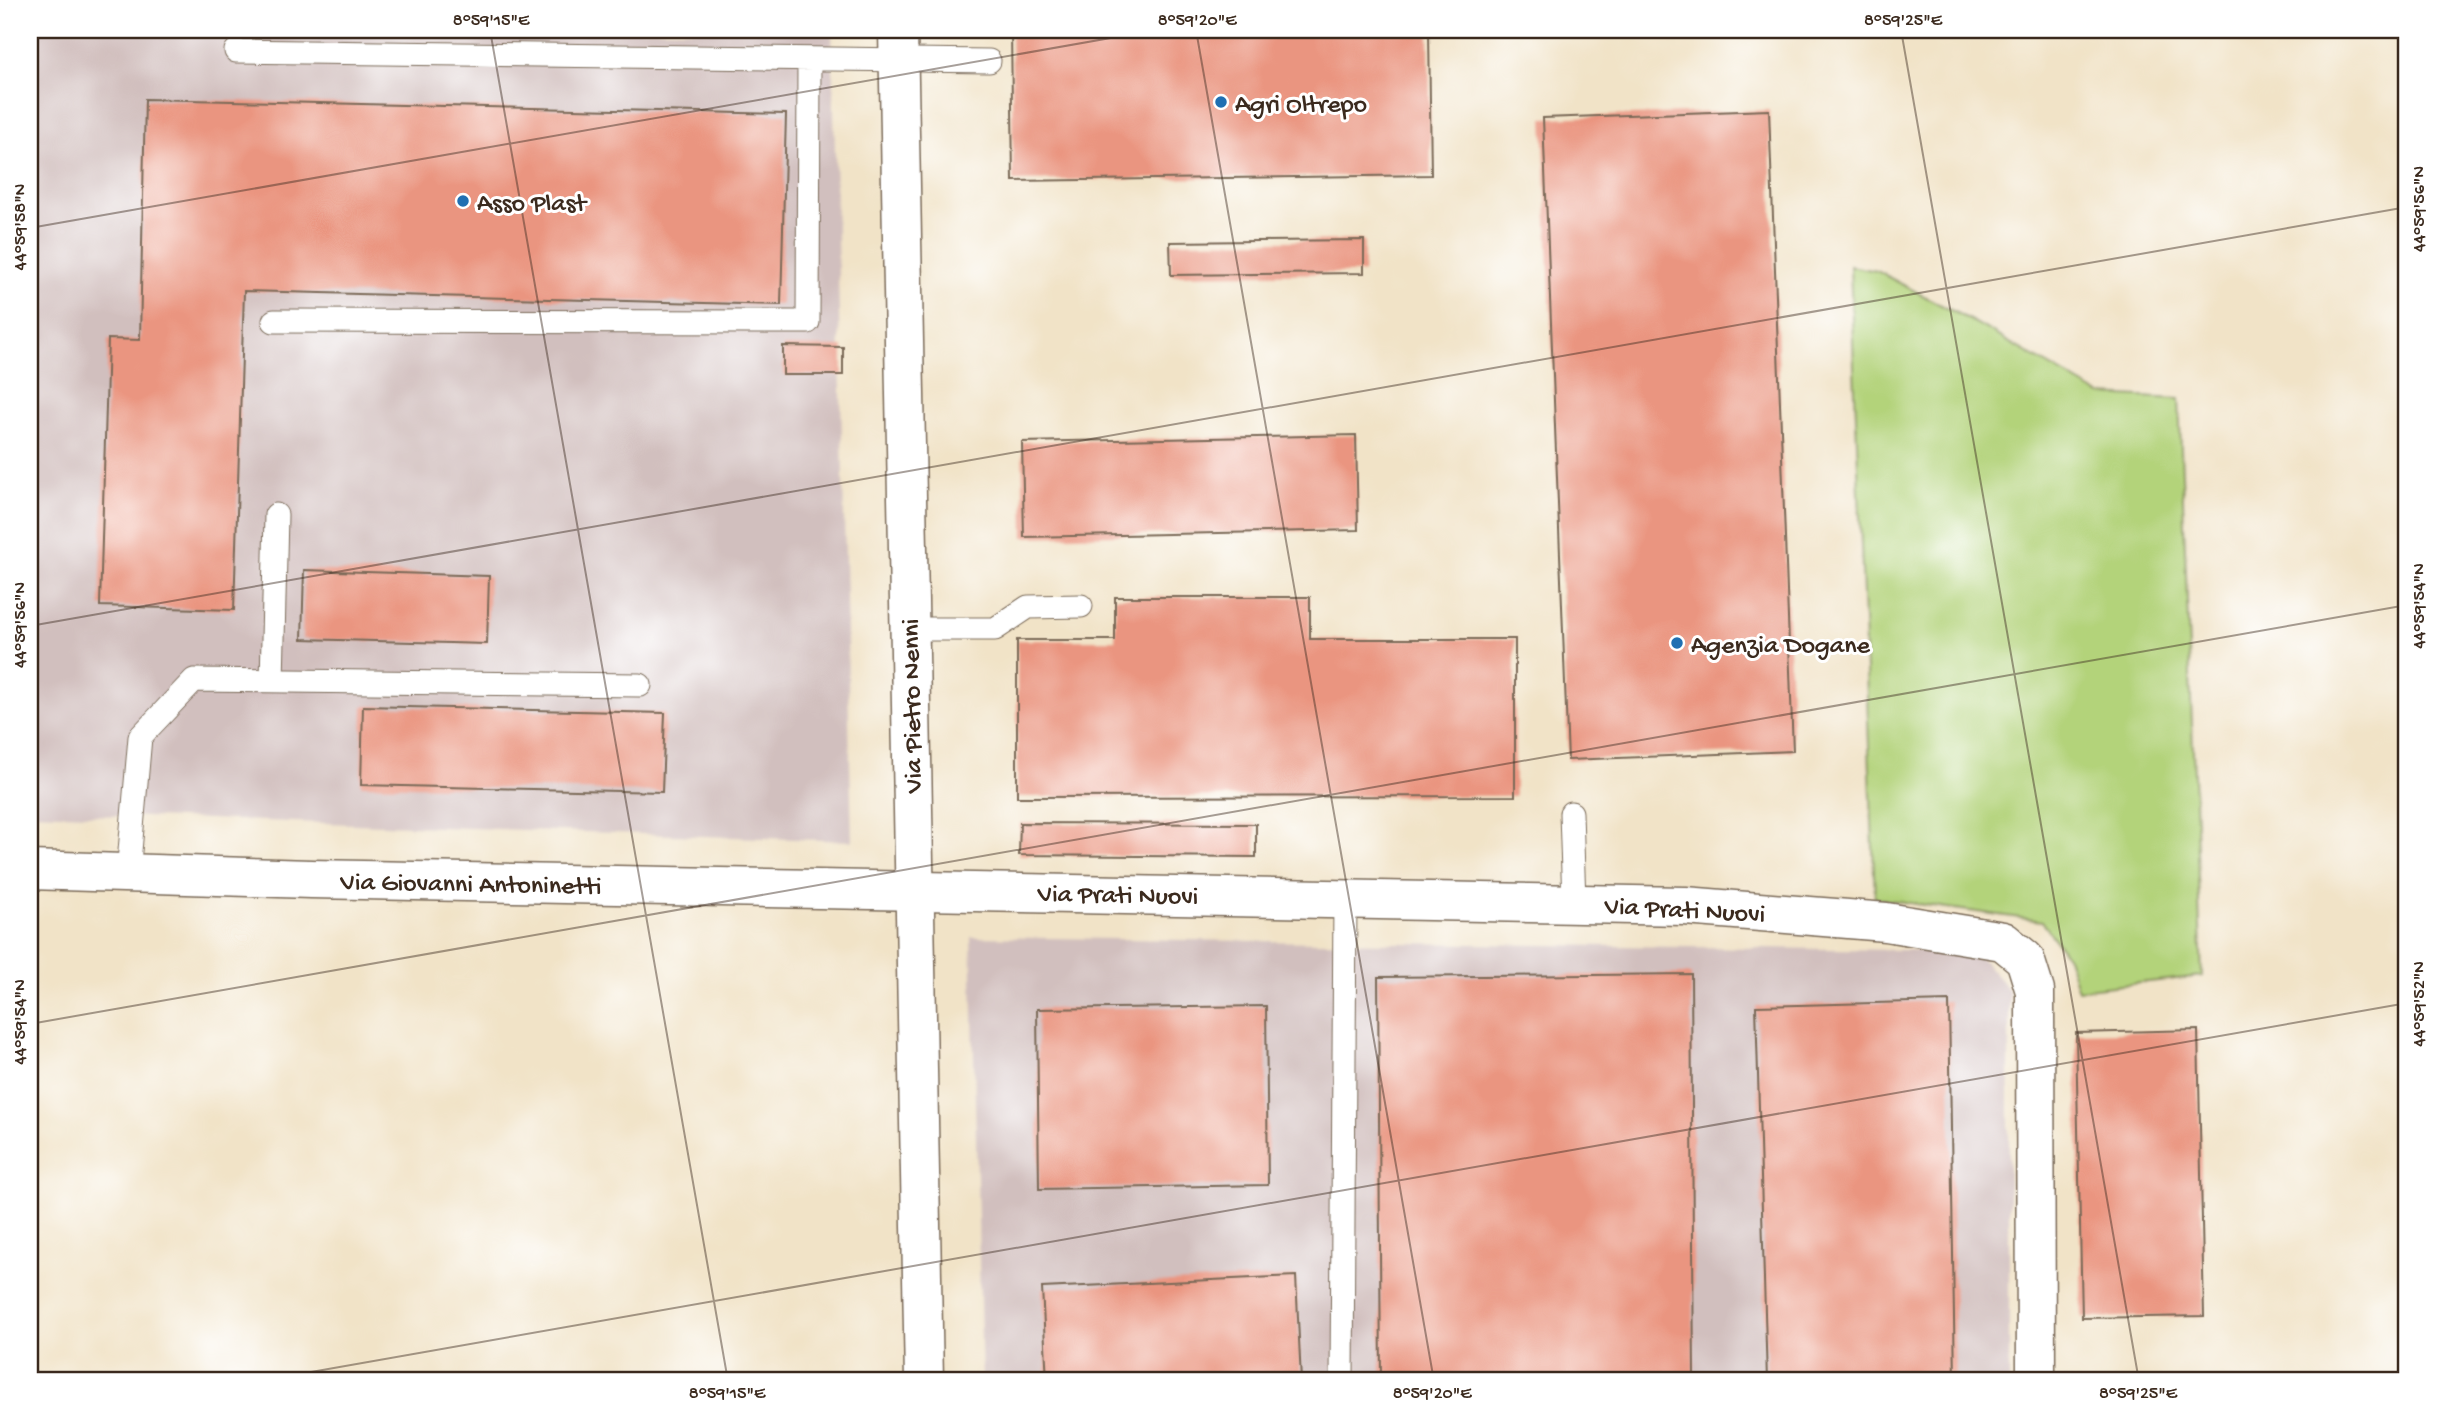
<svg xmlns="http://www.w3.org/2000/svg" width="2437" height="1411" font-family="'Gochi Hand',sans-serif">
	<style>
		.industrial { fill: #d1bfbe }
		.green { fill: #b3d37a; stroke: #777e4c; stroke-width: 2 }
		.building { fill: #ea9580 }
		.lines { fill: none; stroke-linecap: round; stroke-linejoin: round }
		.service-casing { stroke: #7b6b59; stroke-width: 25 }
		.minor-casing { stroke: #7b6b59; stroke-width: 41 }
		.tertiary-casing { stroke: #7b6b59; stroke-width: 41 }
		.service { stroke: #fff; stroke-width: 23 }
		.minor { stroke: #fff; stroke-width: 38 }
		.tertiary { stroke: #fff; stroke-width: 38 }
		.ticks { fill: none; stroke: #3b2a1e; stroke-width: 2; stroke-opacity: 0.45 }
		.poi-dot { fill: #1f6fb2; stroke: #fff; stroke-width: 2.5 }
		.labels { text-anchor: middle; stroke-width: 6; stroke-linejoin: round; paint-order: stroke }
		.poi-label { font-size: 26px; fill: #3b2a1e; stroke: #fff; text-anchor: start }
		.street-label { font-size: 26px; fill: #3b2a1e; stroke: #fff }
		.neatline { fill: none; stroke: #3b2a1e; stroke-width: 2.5 }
		.ticks-label { font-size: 18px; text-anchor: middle; fill: #3b2a1e }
	</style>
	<rect width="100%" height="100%" fill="#fff"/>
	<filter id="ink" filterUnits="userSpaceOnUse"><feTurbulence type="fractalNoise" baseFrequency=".0143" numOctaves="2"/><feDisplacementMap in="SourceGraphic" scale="14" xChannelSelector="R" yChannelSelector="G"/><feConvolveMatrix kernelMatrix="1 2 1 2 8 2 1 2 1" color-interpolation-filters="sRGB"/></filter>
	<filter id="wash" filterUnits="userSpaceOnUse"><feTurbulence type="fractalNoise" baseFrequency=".00686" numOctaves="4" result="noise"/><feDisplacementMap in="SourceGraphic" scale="28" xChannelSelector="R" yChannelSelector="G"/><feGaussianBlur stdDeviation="1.57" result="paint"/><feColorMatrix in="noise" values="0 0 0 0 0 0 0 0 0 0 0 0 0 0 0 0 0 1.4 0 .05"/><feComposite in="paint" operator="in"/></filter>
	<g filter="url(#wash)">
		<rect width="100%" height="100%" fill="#f1e3c7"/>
		<path class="industrial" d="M30 30H832L852 841 30 813Z
			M971 937 1975 951 2009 990V1381H982Z"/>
		<path class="green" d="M1850 266 1877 271 1977 324 2100 395 2179 399 2202 976 2078 990 2067 957 2042 921 1875 898Z"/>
		<g id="blocks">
			<path class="building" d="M1011 30H1429L1431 175 1013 181Z
				M145 99 786 114 781 305 244 291 234 610 100 606 108 339 140 340Z
				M1769 110 1793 751 1568 760 1543 118Z
				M1364 240V273L1171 275 1170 242Z
				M783 346 843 347V375H783Z
				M1356 435 1358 530 1024 537 1022 442Z
				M304 570 489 576 487 644 302 639Z
				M1115 597H1310V639H1515V796L1017 797V640H1115Z
				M363 706 665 713 662 792 361 785Z
				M1020 823 1256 824V857L1019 855Z
				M1691 974 1694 1381H1381L1378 977Z
				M1949 1001 1955 1381H1767L1756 1006Z
				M1266 1006 1268 1185 1039 1189 1037 1009Z
				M2198 1030 2204 1316 2082 1318 2076 1033Z
				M1296 1276 1301 1381H1047L1042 1288Z"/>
		</g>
	</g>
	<g filter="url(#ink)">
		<use href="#blocks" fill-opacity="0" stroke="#7b6b59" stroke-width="2"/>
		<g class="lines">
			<g class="service-casing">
				<path id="service" d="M236 51 989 61
					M274 321 808 322 809 60
					M908 629H995L1028 607 1081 606
					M272 681 276 515
					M1571 813 1574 902
					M128 874 140 737 194 680 640 685
					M1342 1381 1345 897"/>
			</g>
			<g class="minor-casing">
				<path id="minor" d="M30 870 311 879 1685 906 1886 922 2003 941 2025 959 2035 991 2036 1381"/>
			</g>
			<g class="tertiary-casing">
				<path id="tertiary" d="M898 30 924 1381"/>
			</g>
			<use href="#service" class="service"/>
			<use href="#minor" class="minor"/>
			<use href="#tertiary" class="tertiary"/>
		</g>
	</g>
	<path class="ticks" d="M490 30 728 1381M1196 30 1434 1381M1901 30 2139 1381M30 228 1156 30M30 626 2407 207M30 1024 2407 605M260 1381 2407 1003"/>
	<g class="poi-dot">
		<circle cx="1221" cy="102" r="7"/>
		<circle cx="463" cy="201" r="7"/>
		<circle cx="1677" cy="643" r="7"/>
	</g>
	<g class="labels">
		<g class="poi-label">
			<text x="1235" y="111">Agri Oltrepo</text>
			<text x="477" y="210">Asso Plast</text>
			<text x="1691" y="652">Agenzia Dogane</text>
		</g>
		<g class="street-label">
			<text transform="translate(910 706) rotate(-91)" y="9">Via Pietro Nenni</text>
			<text transform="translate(471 882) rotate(1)" y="9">Via Giovanni Antoninetti</text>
			<text transform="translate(1118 893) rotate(1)" y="9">Via Prati Nuovi</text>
			<text transform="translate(1685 908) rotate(3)" y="9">Via Prati Nuovi</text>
		</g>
	</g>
	<rect width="2437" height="1411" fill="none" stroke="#fff" stroke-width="77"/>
	<rect x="38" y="38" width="2360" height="1334" class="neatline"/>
	<g class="ticks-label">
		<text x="491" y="25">8°59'15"E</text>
		<text x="1197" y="25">8°59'20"E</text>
		<text x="1903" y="25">8°59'25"E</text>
		<text transform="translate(2418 209) rotate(-90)" y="6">44°59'56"N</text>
		<text transform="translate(19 227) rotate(-90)" y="6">44°59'58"N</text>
		<text transform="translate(2418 606) rotate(-90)" y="6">44°59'54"N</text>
		<text transform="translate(19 625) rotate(-90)" y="6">44°59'56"N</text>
		<text transform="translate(2418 1004) rotate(-90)" y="6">44°59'52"N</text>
		<text transform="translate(19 1022) rotate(-90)" y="6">44°59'54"N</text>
		<text x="727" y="1398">8°59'15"E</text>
		<text x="1432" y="1398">8°59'20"E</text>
		<text x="2138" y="1398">8°59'25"E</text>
	</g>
</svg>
